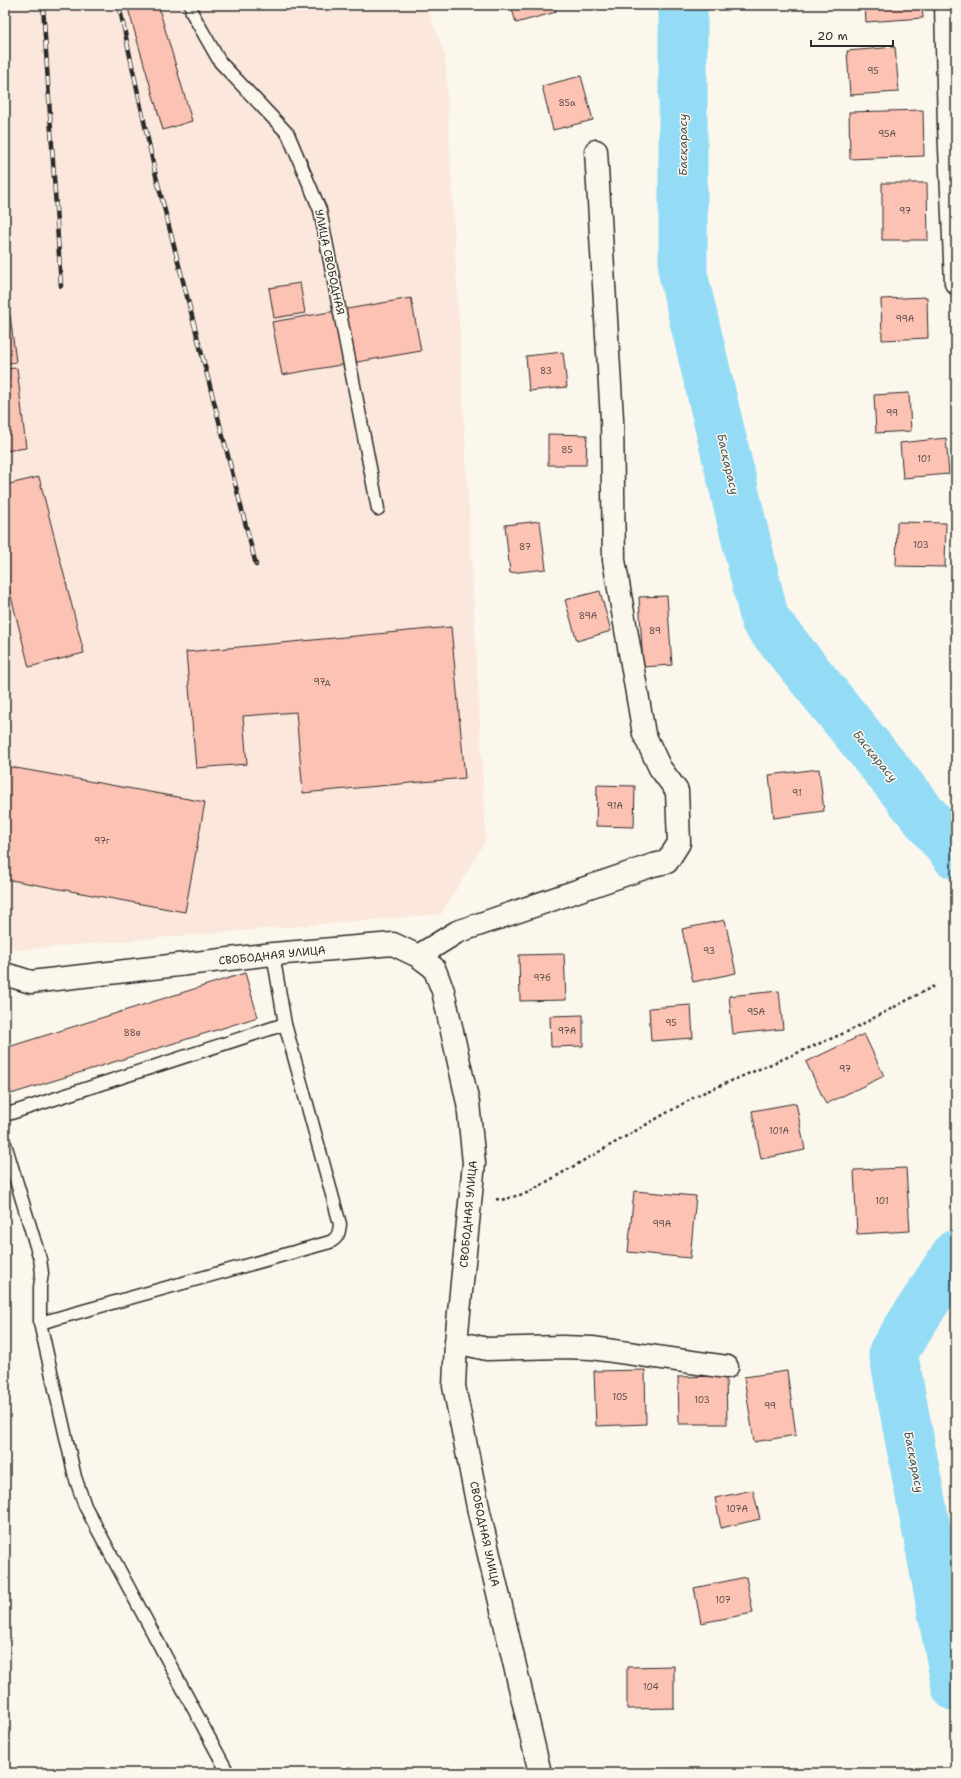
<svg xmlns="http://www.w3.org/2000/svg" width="961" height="1778" font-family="'Shantell Sans',sans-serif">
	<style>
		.built { fill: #fbe7db }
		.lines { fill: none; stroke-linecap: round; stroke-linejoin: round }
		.river { stroke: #94dcf6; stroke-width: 49 }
		.building { fill: #fcc2b3; stroke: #2b2b2b }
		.lane-casing { stroke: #2b2b2b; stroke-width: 15 }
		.street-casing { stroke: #2b2b2b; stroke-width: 25 }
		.path { stroke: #2b2b2b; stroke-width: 2.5; stroke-dasharray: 3 3; stroke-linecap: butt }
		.lane { stroke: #fbf7ec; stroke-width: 12 }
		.street { stroke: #fbf7ec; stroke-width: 22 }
		.rail-casing { stroke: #2b2b2b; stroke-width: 4.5 }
		.rail { stroke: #fbf7ec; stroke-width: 3; stroke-dasharray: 9; stroke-linecap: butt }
		.labels { text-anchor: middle; stroke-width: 3; stroke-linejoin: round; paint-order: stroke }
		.number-label { font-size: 9px; fill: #5f514d }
		.street-label { font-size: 11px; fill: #2b2b2b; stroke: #fbf7ec }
		.water-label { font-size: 12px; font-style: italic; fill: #45575e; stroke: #fbf7ec }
	</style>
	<rect width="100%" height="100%" fill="#fbf7ec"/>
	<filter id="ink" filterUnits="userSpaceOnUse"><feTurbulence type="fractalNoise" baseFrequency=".025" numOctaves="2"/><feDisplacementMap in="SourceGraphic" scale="8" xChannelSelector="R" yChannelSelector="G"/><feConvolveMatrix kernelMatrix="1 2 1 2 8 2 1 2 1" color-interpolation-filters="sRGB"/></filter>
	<g filter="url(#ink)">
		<path class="built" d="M5 5H426L445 56 486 840 441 914 17 950 5 940Z"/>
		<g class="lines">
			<path class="river" d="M683 5V274L765 620 956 855
				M956 1254 893 1352 956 1687"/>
		</g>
		<path class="building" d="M127 5H158L192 121 163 130Z
			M511 5H554L556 12 516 23Z
			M865 5H922L923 18 866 22Z
			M895 47 899 92 850 95 847 51Z
			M581 76 593 120 553 130 542 86Z
			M923 110 924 156 850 159 849 112Z
			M882 183H927L928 240H882Z
			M300 283 305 313 274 318 269 288Z
			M927 297 928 338 882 340 881 299Z
			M411 298 421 351 282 375 272 322Z
			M10 315 16 362 5 364V316Z
			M563 352 567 387 529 391 526 356Z
			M17 368 26 448 5 451V369Z
			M909 393 911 431 876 433 874 395Z
			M548 434 587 435 586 465H548Z
			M946 438 949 474 903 478 900 443Z
			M39 477 84 653 29 667 5 573V485Z
			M540 521 546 569 510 573 505 525Z
			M897 522 946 523 945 567 896 566Z
			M600 591 611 631 577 641 565 600Z
			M667 596 672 665 643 667 639 597Z
			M451 627 465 778 303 793 296 712 243 716 247 764 196 768 186 652Z
			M5 766 205 802 185 912 5 879Z
			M819 769 824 811 774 818 769 775Z
			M597 785 635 786 634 827 596 826Z
			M725 920 736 973 693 982 682 929Z
			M564 954 566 1000 520 1001 519 955Z
			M245 973 258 1017 11 1094 5 1075V1048Z
			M779 991 783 1029 733 1034 729 996Z
			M691 1005 693 1038 651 1041 649 1008Z
			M583 1015V1046L551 1047 550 1016Z
			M864 1034 884 1076 826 1104 806 1062Z
			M796 1103 805 1150 761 1159 752 1111Z
			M906 1168 910 1231 857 1234 854 1170Z
			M634 1191 696 1196 690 1258 628 1252Z
			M645 1370 646 1424 596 1426 594 1371Z
			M787 1371 796 1435 754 1442 744 1377Z
			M726 1376 727 1424H679L678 1377Z
			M753 1490 760 1519 721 1528 715 1498Z
			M746 1577 753 1613 701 1623 694 1588Z
			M674 1666V1708L627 1709V1667Z"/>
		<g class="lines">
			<g class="lane-casing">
				<path id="lane" d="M191 5 192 13 220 62 288 134 320 210 378 509
					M5 1115 285 1024 273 954
					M5 1144 40 1259 42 1273 40 1287V1323L75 1477 85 1506 228 1773
					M40 1323 330 1242C338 1238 339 1233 340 1224L285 1024"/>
			</g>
			<g class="street-casing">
				<path id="street" d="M946 5 949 126 956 283
					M418 956 457 932 653 865 667 862 679 843 677 791 660 768 644 734 614 560 612 419 596 151
					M5 974 31 982 273 954 393 944 418 956 434 968 443 991 468 1103 474 1163 456 1342 454 1386 479 1512 540 1773
					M456 1342 487 1349 562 1347 592 1348 727 1367"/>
			</g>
			<path class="path" d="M496 1199 501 1200 527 1193 698 1095 849 1031 934 986"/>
			<use href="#lane" class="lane"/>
			<use href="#street" class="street"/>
			<g class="rail-casing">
				<path id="rail" d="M43 5 61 286
					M119 5 155 172 256 565"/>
			</g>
			<use href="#rail" class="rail"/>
		</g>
	</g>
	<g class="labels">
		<g class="number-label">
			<text x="873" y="74">95</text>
			<text x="567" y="106">85а</text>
			<text x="887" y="137">95А</text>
			<text x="905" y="214">97</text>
			<text x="905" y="322">99А</text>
			<text x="546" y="374">83</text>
			<text x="892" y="416">99</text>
			<text x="567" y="453">85</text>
			<text x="924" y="462">101</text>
			<text x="921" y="548">103</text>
			<text x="525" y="550">87</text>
			<text x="588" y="619">89А</text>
			<text x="655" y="634">89</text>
			<text x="322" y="685">97д</text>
			<text x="797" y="796">91</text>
			<text x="615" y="809">91А</text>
			<text x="102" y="844">97г</text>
			<text x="709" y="954">93</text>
			<text x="542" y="981">97б</text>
			<text x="756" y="1015">95А</text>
			<text x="671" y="1026">95</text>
			<text x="567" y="1034">97А</text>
			<text x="132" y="1036">88в</text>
			<text x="845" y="1072">97</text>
			<text x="779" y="1134">101А</text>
			<text x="882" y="1204">101</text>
			<text x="662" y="1227">99А</text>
			<text x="620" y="1400">105</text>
			<text x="702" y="1403">103</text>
			<text x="770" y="1409">99</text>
			<text x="737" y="1512">107А</text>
			<text x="723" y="1603">107</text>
			<text x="651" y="1690">104</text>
		</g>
		<g class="street-label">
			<text transform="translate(330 262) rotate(78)" y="4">УЛИЦА СВОБОДНАЯ</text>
			<text transform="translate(272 955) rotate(-6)" y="4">СВОБОДНАЯ УЛИЦА</text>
			<text transform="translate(468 1214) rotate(-85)" y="4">СВОБОДНАЯ УЛИЦА</text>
			<text transform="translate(485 1534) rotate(78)" y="4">СВОБОДНАЯ УЛИЦА</text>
		</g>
		<g class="water-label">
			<text transform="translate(683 145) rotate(-90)" y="4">Басқарасу</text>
			<text transform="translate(728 464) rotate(77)" y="4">Басқарасу</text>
			<text transform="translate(875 756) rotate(51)" y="4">Басқарасу</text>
			<text transform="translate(914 1462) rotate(79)" y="4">Басқарасу</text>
		</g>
	</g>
	<rect width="961" height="1778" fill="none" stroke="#fbf7ec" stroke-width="20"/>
	<rect x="10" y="10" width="941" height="1758" fill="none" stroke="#2b2b2b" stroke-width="1.5" filter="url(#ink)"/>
	<path d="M811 40v6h82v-6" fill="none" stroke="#2b2b2b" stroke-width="2"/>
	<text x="817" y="40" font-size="12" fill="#2b2b2b" stroke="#fbf7ec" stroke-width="3" paint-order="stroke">20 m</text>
</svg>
